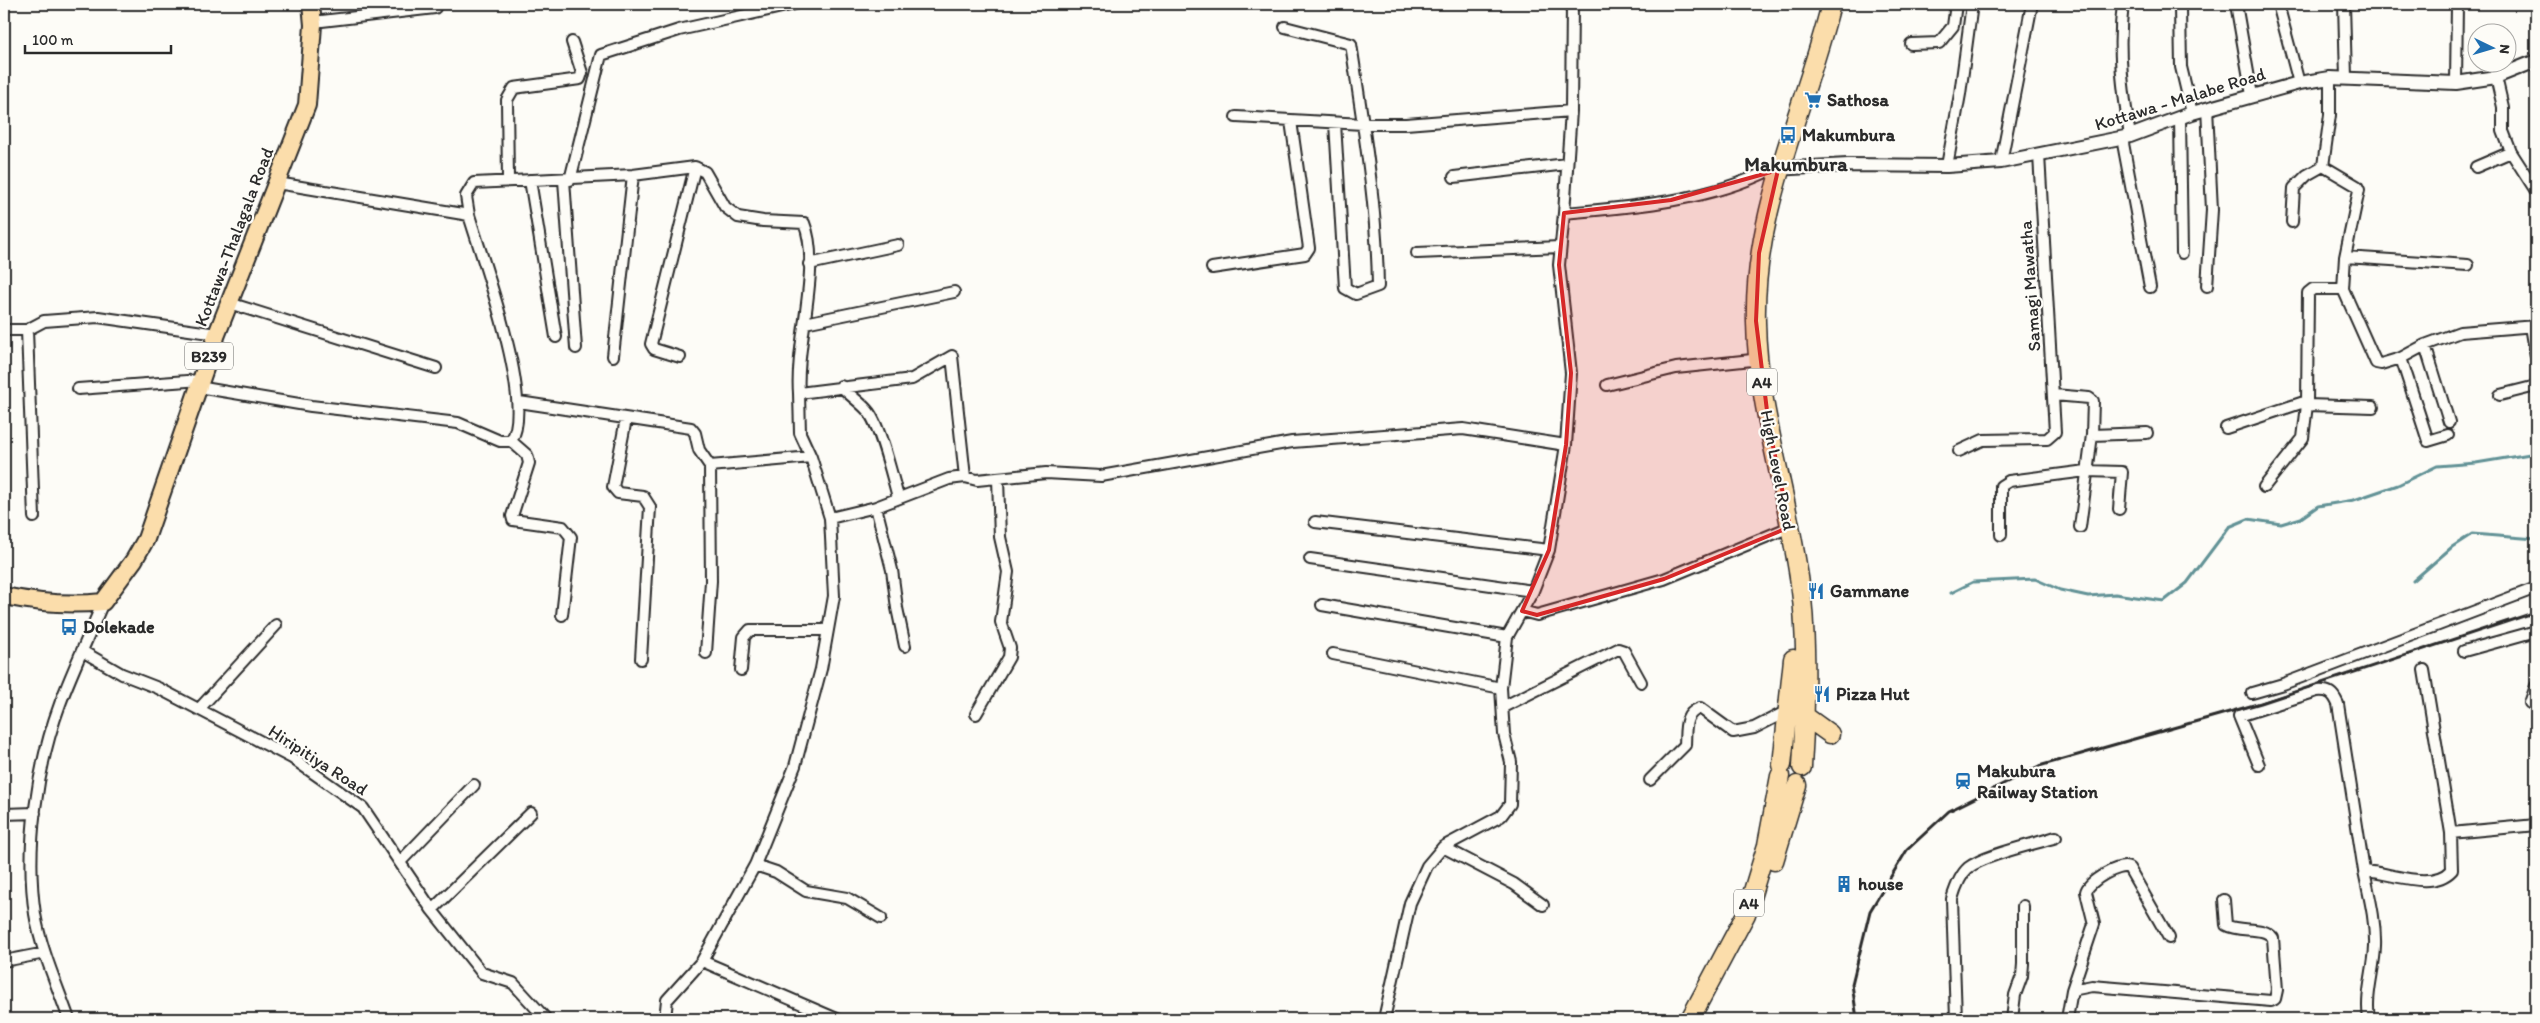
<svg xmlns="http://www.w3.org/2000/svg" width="2540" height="1023" font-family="Itim,sans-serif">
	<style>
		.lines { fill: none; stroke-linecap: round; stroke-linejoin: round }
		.stream { stroke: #629296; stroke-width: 3 }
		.minor-casing { stroke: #2b2b2b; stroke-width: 14 }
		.tertiary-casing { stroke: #2b2b2b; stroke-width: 16 }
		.primary-casing { stroke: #2b2b2b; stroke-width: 20 }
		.trunk-casing { stroke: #2b2b2b; stroke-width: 21 }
		.minor { stroke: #fdfcf7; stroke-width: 10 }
		.tertiary { stroke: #fdfcf7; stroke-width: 12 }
		.primary { stroke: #fbddab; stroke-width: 16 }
		.trunk { stroke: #fbddab; stroke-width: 18 }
		.rail { stroke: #2b2b2b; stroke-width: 3 }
		.marked { fill: #d62828; fill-opacity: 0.2; stroke: #d62828; stroke-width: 4; stroke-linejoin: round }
		.labels { text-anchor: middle; stroke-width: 4.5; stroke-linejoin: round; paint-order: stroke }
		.shield { fill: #fdfcf7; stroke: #6a6a68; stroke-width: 1 }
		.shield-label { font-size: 16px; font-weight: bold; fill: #2b2b2b }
		.street-label { font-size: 18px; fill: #2b2b2b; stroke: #fdfcf7 }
		.poi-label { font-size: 18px; font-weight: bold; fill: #2b2b2b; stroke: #fdfcf7; text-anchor: start }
		.quarter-label { font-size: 20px; font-weight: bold; fill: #2b2b2b; stroke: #fdfcf7 }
	</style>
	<rect width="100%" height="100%" fill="#fdfcf7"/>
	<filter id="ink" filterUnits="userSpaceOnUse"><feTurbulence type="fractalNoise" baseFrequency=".02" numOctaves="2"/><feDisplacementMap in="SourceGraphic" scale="10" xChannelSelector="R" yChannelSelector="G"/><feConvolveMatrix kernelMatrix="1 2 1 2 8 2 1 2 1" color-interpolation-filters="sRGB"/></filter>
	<g filter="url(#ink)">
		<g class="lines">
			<path class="stream" d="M2413 581 2452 547 2472 534 2536 539
				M1951 593 1973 582 2035 579 2060 590 2088 596 2115 594 2164 601 2187 583 2229 527 2248 519 2281 524 2301 518 2318 506 2354 500 2398 485 2437 466 2476 463 2536 453"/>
			<g class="minor-casing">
				<path id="minor" d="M2123 4C2117 49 2123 91 2130 136
					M2236 4 2252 95
					M2278 4 2299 83
					M2344 4 2346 78
					M2180 7 2181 67 2192 113
					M313 22 435 8
					M1285 27 1351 44C1363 124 1377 205 1378 286L1356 294 1345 288 1335 123
					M1911 44 1939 43 1953 26 1956 4
					M2496 77 2503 107V131L2511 152 2536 191
					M2456 83 2457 4
					M2207 108 2212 210 2207 286
					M1571 111 1572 4
					M1236 117 1363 124H1406L1571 111 1564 213
					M2180 118 2182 253
					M2122 138 2150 287
					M2001 162 2032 4
					M1947 166 1960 94 1972 4
					M2323 166 2357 186 2359 190 2345 257 2343 289 2376 363 2381 364 2401 358 2425 345 2460 332 2536 326
					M2323 166 2330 115V78
					M2476 167 2511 152
					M1454 177 1567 164
					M508 180 507 100 514 88 580 79 582 73 572 42
					M530 180 556 337
					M564 180 576 348
					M570 180 601 55 679 30 795 4
					M277 183 469 215
					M2292 222 2294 188 2307 175 2323 166
					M1417 253 1560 247
					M2345 257 2468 265
					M809 264 898 245
					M1212 268 1305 254 1309 248 1291 121
					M229 303 436 368
					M805 323 954 292
					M2531 326 2536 356
					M4 330H27
					M2425 345 2449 422
					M613 356 633 175
					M680 357 654 349 651 344 695 167
					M2401 358 2428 441 2448 435
					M1607 385 1676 368 1752 360
					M841 386C849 395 859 401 867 410 880 424 892 476 898 497
					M198 387 311 406 458 423 500 441H511C536 404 482 259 469 215L466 196 474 183 633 175 695 167 705 172 725 207 738 217 763 221 804 223C822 266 795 344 799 393
					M78 389 201 380
					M2054 395 2089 398 2093 401 2092 435 2080 527
					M2500 395 2536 386
					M519 402 691 428 695 433 699 450 710 466
					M2307 405 2373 407
					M626 419 613 487 618 493 643 496 650 507 641 659
					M2226 428 2307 401
					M2092 435 2147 433
					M511 441 527 455 529 463 512 516 513 520 563 527 571 537 562 615
					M1959 451 1983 440 2047 439 2055 432 2039 155
					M2264 487 2303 438 2307 405 2308 293 2313 289H2343
					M876 507 892 570 897 608 905 646
					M34 517 27 330 44 321 98 317 217 334
					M830 518 876 507 949 479 965 477 977 480 1046 473 1101 476 1292 442 1463 429 1566 445
					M1315 522 1549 550
					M2001 535V486L2009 481 2086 471 2122 472 2119 509
					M1310 559 1533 591
					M1322 605 1507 637
					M1522 611 1537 615 1664 579 1790 527
					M82 651 122 674 158 688 292 758 363 808 432 910 482 973 513 983 546 1019
					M2464 651 2536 631
					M706 653 711 581 710 466 811 457
					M1333 654 1501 688
					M741 670 744 637 750 630H827
					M2424 670 2451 833
					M2252 693 2283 684 2536 588
					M2530 703 2536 686
					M1503 707 1618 649 1624 651 1641 682
					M199 709 276 625
					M976 714 1009 657 1010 648 1001 622 1008 572 1000 537 998 479
					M2259 765 2239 716 2317 691C2329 690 2333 693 2338 704L2364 871
					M1650 780 1685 745C1686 729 1683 714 1700 708L1733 732 1754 728 1789 710
					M4 814 35 813
					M1443 847 1514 884 1543 905
					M400 862 474 785
					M755 865 776 872 806 891 847 898 881 918
					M432 910 531 813
					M4 961 45 953
					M702 961 837 1019
					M2072 990 2094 924 2086 892C2088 881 2120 863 2129 868L2169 938
					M69 1019C57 985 41 950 35 914 25 848 37 766 60 704 73 669 89 636 103 602
					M665 1019 667 1000 702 961 755 865 795 766 821 669 834 596 830 518 811 457 800 433 799 393 912 379 952 356 965 477
					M1384 1019 1410 903 1427 866 1443 847 1501 816 1510 804 1511 762 1504 734 1501 688 1507 637 1533 591 1549 550 1566 445 1571 373 1559 265 1564 213C1633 207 1709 201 1772 169
					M1956 1019 1952 899C1955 889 1960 875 1968 868 1984 855 2035 844 2056 837
					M2012 1019 2015 995 2022 976 2023 964V906
					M2067 1019 2072 990 2092 986 2271 1001 2275 999 2277 990 2273 938C2264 925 2239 933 2226 925L2224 900
					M2369 1019C2365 995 2374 971 2375 947 2376 921 2369 895 2364 871 2390 872 2432 892 2452 870L2451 833 2536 825"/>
			</g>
			<g class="tertiary-casing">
				<path id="tertiary" d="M1774 169 1848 165 1947 166 2001 162 2130 136 2192 113 2299 83 2330 78 2456 83 2496 77 2536 61"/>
			</g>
			<g class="primary-casing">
				<path id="primary" d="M4 596C38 603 68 606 103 602L134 560 146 539 217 334 307 105 313 25 311 4"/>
			</g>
			<g class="trunk-casing">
				<path id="trunk" d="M1805 716 1830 734
					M1782 765 1793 659
					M1802 767C1805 720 1807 673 1804 626 1803 594 1796 558 1790 526 1777 459 1757 391 1756 322 1753 210 1805 110 1831 4
					M1774 861 1797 785
					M1690 1019 1746 914 1767 845 1780 776"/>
			</g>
			<use href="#minor" class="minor"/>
			<use href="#tertiary" class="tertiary"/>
			<use href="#primary" class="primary"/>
			<use href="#trunk" class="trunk"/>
			<path class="rail" d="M2535 4 2536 26
				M1857 1019 1852 984 1870 911 1907 850 1949 811 2039 766 2261 703 2536 612"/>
		</g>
	</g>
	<path class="marked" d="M1778 170 1759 253 1756 321 1769 427 1790 527 1664 579 1537 615 1522 611 1549 550 1566 445 1571 373 1559 265 1564 213 1671 200Z"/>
	<defs>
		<g id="supermarket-bare" transform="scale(1.35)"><path d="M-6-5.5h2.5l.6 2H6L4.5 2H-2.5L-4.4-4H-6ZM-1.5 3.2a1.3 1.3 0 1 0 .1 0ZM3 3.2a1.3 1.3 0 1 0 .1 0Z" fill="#1f6fb2" stroke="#fdfcf7" stroke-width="2.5" paint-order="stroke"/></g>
		<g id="bus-bare" transform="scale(1.35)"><path d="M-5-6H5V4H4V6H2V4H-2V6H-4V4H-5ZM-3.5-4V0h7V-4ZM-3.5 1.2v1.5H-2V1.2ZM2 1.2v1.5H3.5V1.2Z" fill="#1f6fb2" stroke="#fdfcf7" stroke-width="2.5" paint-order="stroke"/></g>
		<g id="restaurant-bare" transform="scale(1.35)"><path d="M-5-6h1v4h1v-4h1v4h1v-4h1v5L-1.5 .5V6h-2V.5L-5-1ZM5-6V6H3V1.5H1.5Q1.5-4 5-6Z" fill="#1f6fb2" stroke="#fdfcf7" stroke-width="2.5" paint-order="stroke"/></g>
		<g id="station-bare" transform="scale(1.35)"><path d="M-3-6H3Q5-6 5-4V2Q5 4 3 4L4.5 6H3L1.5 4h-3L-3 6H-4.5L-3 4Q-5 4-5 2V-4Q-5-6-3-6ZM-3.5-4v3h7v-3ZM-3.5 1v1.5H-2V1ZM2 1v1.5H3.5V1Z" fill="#1f6fb2" stroke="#fdfcf7" stroke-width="2.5" paint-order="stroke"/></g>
		<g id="building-bare" transform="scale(1.35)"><path d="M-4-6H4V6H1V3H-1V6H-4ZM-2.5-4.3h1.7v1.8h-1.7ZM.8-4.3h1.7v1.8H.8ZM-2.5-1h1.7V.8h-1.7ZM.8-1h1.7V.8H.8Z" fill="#1f6fb2" stroke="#fdfcf7" stroke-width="2.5" paint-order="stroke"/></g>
	</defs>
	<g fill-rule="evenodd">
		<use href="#supermarket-bare" x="1813" y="100"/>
		<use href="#bus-bare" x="1788" y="135"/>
		<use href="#restaurant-bare" x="1816" y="591"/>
		<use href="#bus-bare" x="69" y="627"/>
		<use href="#restaurant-bare" x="1822" y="694"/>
		<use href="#station-bare" x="1963" y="781"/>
		<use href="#building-bare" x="1844" y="884"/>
	</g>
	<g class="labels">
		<g class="shield">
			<rect x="185" y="342.5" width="48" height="27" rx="4"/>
			<rect x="1747" y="368.5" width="30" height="27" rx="4"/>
			<rect x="1734" y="889.5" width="30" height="27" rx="4"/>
		</g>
		<g class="shield-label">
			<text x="209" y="362">B239</text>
			<text x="1762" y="388">A4</text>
			<text x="1749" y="909">A4</text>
		</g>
		<g class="street-label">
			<text transform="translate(2180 99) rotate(-17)" y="6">Kottawa - Malabe Road</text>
			<text transform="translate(234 237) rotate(-69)" y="6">Kottawa-Thalagala Road</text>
			<text transform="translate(2030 286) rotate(-94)" y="6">Samagi Mawatha</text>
			<text transform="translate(1778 470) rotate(79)" y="6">High Level Road</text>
			<text transform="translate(318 760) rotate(33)" y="6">Hiripitiya Road</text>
		</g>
		<g class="poi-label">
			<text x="1827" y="106">Sathosa</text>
			<text x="1802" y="141">Makumbura</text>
			<text x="1830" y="597">Gammane</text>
			<text x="83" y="633">Dolekade</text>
			<text x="1836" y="700">Pizza Hut</text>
			<text x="1977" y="777">Makubura<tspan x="1977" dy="21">Railway Station</tspan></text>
			<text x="1858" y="890">house</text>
		</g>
		<g class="quarter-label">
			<text x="1796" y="171">Makumbura</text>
		</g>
	</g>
	<rect width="2540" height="1023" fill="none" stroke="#fdfcf7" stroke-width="20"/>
	<rect x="10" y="10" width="2520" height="1003" fill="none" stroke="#2b2b2b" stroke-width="2" filter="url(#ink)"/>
	<g transform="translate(2492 48) rotate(95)"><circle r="24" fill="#fdfcf7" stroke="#a9a8a5"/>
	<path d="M0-4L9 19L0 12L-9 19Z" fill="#1f6fb2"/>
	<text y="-8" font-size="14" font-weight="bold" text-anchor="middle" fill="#2b2b2b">N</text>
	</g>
	<path d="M25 45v8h146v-8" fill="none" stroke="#2b2b2b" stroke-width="2.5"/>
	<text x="32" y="45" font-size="15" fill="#2b2b2b" stroke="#fdfcf7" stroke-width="4" paint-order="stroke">100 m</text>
</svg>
